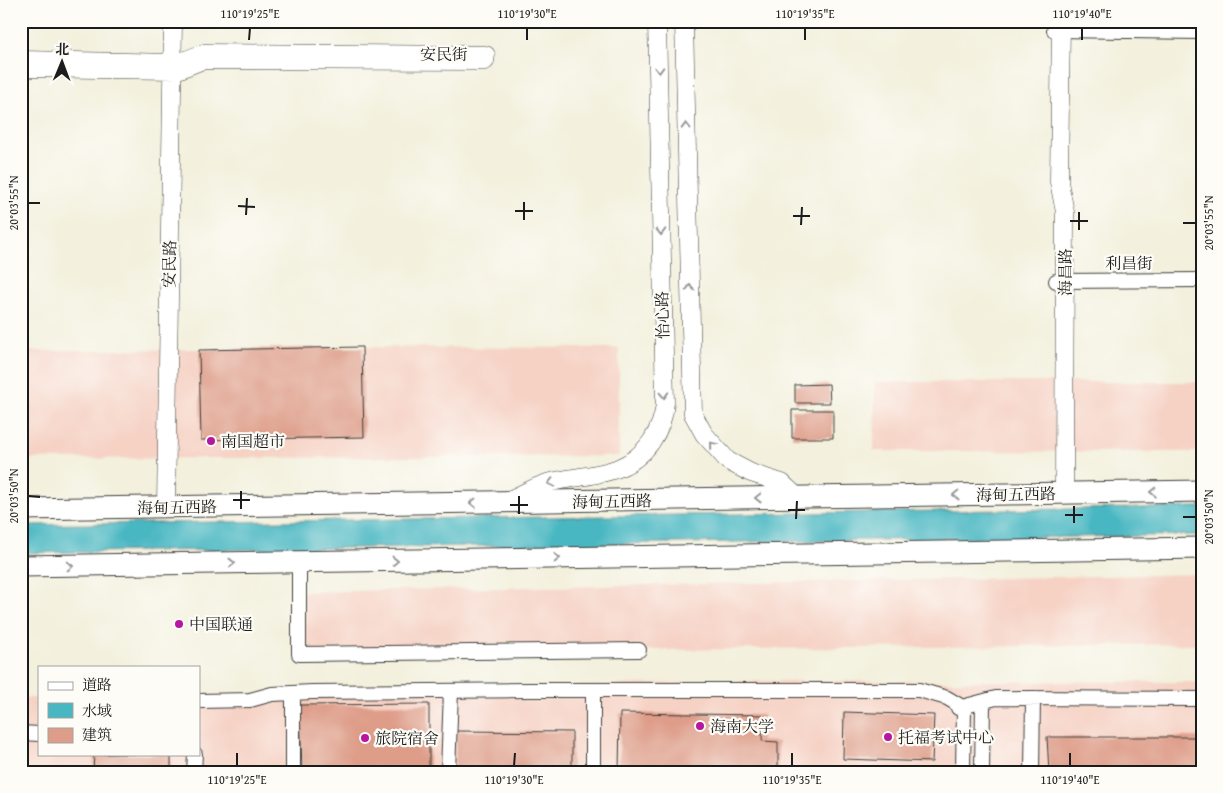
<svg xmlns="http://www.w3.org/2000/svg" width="1223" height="793" font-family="'Gentium Book Plus','Noto Serif SC',serif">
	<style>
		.built { fill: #f6d2c5 }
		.water { fill: #49b7c2; stroke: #326a6f }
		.building { fill: #de9d89 }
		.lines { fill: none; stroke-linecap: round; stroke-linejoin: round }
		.minor-casing { stroke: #3c3c39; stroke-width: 16 }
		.tertiary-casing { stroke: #3c3c39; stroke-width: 19 }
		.primary-casing { stroke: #3c3c39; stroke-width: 23 }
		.minor { stroke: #fff; stroke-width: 14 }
		.tertiary { stroke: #fff; stroke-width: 18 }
		.primary { stroke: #fff; stroke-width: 21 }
		.oneway { stroke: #999 }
		.ticks { fill: none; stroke: #1c1c1c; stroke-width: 2 }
		.poi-dot { fill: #b5179e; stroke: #fdfcf7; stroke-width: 2 }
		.labels { text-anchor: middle; stroke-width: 4.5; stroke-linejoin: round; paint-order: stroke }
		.street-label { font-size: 16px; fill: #1c1c1c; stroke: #fdfcf7 }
		.poi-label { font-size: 16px; fill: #1c1c1c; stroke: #fdfcf7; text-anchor: start }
		.neatline { fill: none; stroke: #1c1c1c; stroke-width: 2 }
		.ticks-label { font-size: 12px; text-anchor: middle; fill: #1c1c1c }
	</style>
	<rect width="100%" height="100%" fill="#fdfcf7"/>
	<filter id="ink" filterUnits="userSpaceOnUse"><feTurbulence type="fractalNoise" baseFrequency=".02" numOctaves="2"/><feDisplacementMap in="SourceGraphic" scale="10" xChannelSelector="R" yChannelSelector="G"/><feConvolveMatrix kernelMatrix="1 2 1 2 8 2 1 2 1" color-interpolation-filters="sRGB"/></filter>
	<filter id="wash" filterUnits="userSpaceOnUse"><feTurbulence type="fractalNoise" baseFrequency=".0096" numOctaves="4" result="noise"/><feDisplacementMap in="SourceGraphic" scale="20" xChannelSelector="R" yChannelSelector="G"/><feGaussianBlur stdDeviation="1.12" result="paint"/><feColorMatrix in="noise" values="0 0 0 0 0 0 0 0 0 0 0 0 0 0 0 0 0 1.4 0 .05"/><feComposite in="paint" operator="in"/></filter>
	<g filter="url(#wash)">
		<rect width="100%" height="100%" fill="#f3f0dd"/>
		<path class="built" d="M362 347 619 348V456L21 459V351Z
			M875 382H1202V452L874 451Z
			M1202 574V644L299 654V592Z
			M755 681 1202 682V772H21V698H39V754H199V696Z"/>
		<path class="water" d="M1202 507V535L21 553V525Z"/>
		<g id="blocks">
			<path class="building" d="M362 347 364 437 201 440 199 350Z
				M829 384 830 403H795V385Z
				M792 410H833V438H792Z
				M429 704V772H302L300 705Z
				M844 712 934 715 932 762 843 759Z
				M620 713 763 715 762 741 778 742V768L771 772H619Z
				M456 731 572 732V772H455Z
				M1047 737H1202V772H1049Z
				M94 754H171V772H93Z"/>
		</g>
	</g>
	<g filter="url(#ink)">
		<use href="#blocks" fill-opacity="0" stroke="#3c3c39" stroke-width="1"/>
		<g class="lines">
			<g class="minor-casing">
				<path id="minor" d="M1054 30 1202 32
					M1056 281 1202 280
					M299 562V654L639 650
					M199 701 250 700 272 694 312 692 530 690H919L947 698 964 708 963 772
					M958 708 996 698 1202 699
					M21 733 39 734
					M194 772 195 754
					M293 772V693
					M448 772 451 691
					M593 772V690
					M982 772 983 702
					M1032 772 1033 698"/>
			</g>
			<g class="tertiary-casing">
				<path id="tertiary" d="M684 21 693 414 704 434 728 461 751 473 782 483 797 497
					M1061 21 1059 182 1065 212 1064 493
					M21 60 178 63 204 53 486 55 485 61 203 60 178 70 21 68
					M509 500C521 495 534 487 547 483 586 473 625 479 651 442 659 430 664 418 665 403L657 21
					M166 507 173 21"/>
			</g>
			<g class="primary-casing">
				<path id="primary" d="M21 509 1202 491
					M21 566 1202 548"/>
			</g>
			<use href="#minor" class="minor"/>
			<use href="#tertiary" class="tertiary"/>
			<use href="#primary" class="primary"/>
		</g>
		<defs><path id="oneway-chevron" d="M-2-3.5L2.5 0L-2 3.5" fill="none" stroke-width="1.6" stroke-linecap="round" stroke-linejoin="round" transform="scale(1.25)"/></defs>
		<g class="oneway">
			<use href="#oneway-chevron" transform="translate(659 70) rotate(89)"/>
			<use href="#oneway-chevron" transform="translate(686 126) rotate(-91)"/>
			<use href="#oneway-chevron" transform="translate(661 232) rotate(89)"/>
			<use href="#oneway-chevron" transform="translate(690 288) rotate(-92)"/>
			<use href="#oneway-chevron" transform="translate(664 395) rotate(88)"/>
			<use href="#oneway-chevron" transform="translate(713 445) rotate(-130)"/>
			<use href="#oneway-chevron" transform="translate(551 483) rotate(167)"/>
			<use href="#oneway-chevron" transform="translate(1153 492) rotate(179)"/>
			<use href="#oneway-chevron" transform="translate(956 495) rotate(179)"/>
			<use href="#oneway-chevron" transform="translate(758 498) rotate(179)"/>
			<use href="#oneway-chevron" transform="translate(473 503) rotate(179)"/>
			<use href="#oneway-chevron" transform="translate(557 558) rotate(-1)"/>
			<use href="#oneway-chevron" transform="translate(395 561) rotate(-1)"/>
			<use href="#oneway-chevron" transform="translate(232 563) rotate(-1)"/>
			<use href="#oneway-chevron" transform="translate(70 566) rotate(-1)"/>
		</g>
	</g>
	<path class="ticks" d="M249 40 250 28M527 40V28M805 40V28M1082 40V28M28 203H40M238 206 255 207M515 211H533M246 215 247 198M793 216H810M524 220V202M1070 221H1088M1183 223H1196M801 225 802 207M1079 230V212M28 496 40 497M233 500H250M510 505H528M241 509V491M788 510H805M519 514V496M1065 515H1083M1183 517H1196M796 519 797 501M1074 523V506M237 766V753M514 766 515 753M792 766V753M1070 766V753"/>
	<g class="poi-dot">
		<circle cx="211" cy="441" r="5"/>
		<circle cx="179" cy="624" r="5"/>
		<circle cx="700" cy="726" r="5"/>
		<circle cx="888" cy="737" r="5"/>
		<circle cx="365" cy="738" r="5"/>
	</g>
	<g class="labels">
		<g class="street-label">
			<text x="444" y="60">安民街</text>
			<text x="1129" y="269">利昌街</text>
			<text transform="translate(169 264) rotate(-89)" y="6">安民路</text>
			<text transform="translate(1065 272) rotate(-90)" y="6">海昌路</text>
			<text transform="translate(662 315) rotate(-91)" y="6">怡心路</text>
			<text transform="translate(1016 494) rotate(-1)" y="6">海甸五西路</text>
			<text transform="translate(612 501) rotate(-1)" y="6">海甸五西路</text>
			<text transform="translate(177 507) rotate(-1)" y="6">海甸五西路</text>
		</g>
		<g class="poi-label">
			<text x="221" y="447">南国超市</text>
			<text x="189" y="630">中国联通</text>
			<text x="710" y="732">海南大学</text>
			<text x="898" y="743">托福考试中心</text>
			<text x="375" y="744">旅院宿舍</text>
		</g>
	</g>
	<rect width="1223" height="793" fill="none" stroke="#fdfcf7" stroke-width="55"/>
	<rect x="38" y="666" width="162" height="90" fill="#fdfcf7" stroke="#a3a29f"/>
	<rect x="48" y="682" width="25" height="8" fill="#ffffff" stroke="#a3a29f"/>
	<text x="82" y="690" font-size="15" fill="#1c1c1c">道路</text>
	<rect x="48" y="703" width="25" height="15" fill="#49b7c2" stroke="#a3a29f"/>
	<text x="82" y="716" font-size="15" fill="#1c1c1c">水域</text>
	<rect x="48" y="728" width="25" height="15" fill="#de9d89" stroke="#a3a29f"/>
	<text x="82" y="740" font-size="15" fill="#1c1c1c">建筑</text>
	<g transform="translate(62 62) rotate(1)" stroke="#fdfcf7" stroke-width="4" paint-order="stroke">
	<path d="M0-4L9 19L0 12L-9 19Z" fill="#1c1c1c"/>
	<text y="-8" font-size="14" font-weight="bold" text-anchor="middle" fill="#1c1c1c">北</text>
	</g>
	<rect x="28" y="28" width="1168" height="738" class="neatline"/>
	<g class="ticks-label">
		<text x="250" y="18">110°19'25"E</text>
		<text x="527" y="18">110°19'30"E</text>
		<text x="805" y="18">110°19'35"E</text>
		<text x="1082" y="18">110°19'40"E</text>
		<text transform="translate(14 203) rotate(-90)" y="4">20°03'55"N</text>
		<text transform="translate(1209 223) rotate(-90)" y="4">20°03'55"N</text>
		<text transform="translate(14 496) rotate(-90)" y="4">20°03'50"N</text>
		<text transform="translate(1209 517) rotate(-90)" y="4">20°03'50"N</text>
		<text x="237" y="784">110°19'25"E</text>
		<text x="514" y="784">110°19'30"E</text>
		<text x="792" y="784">110°19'35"E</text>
		<text x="1070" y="784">110°19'40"E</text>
	</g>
</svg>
